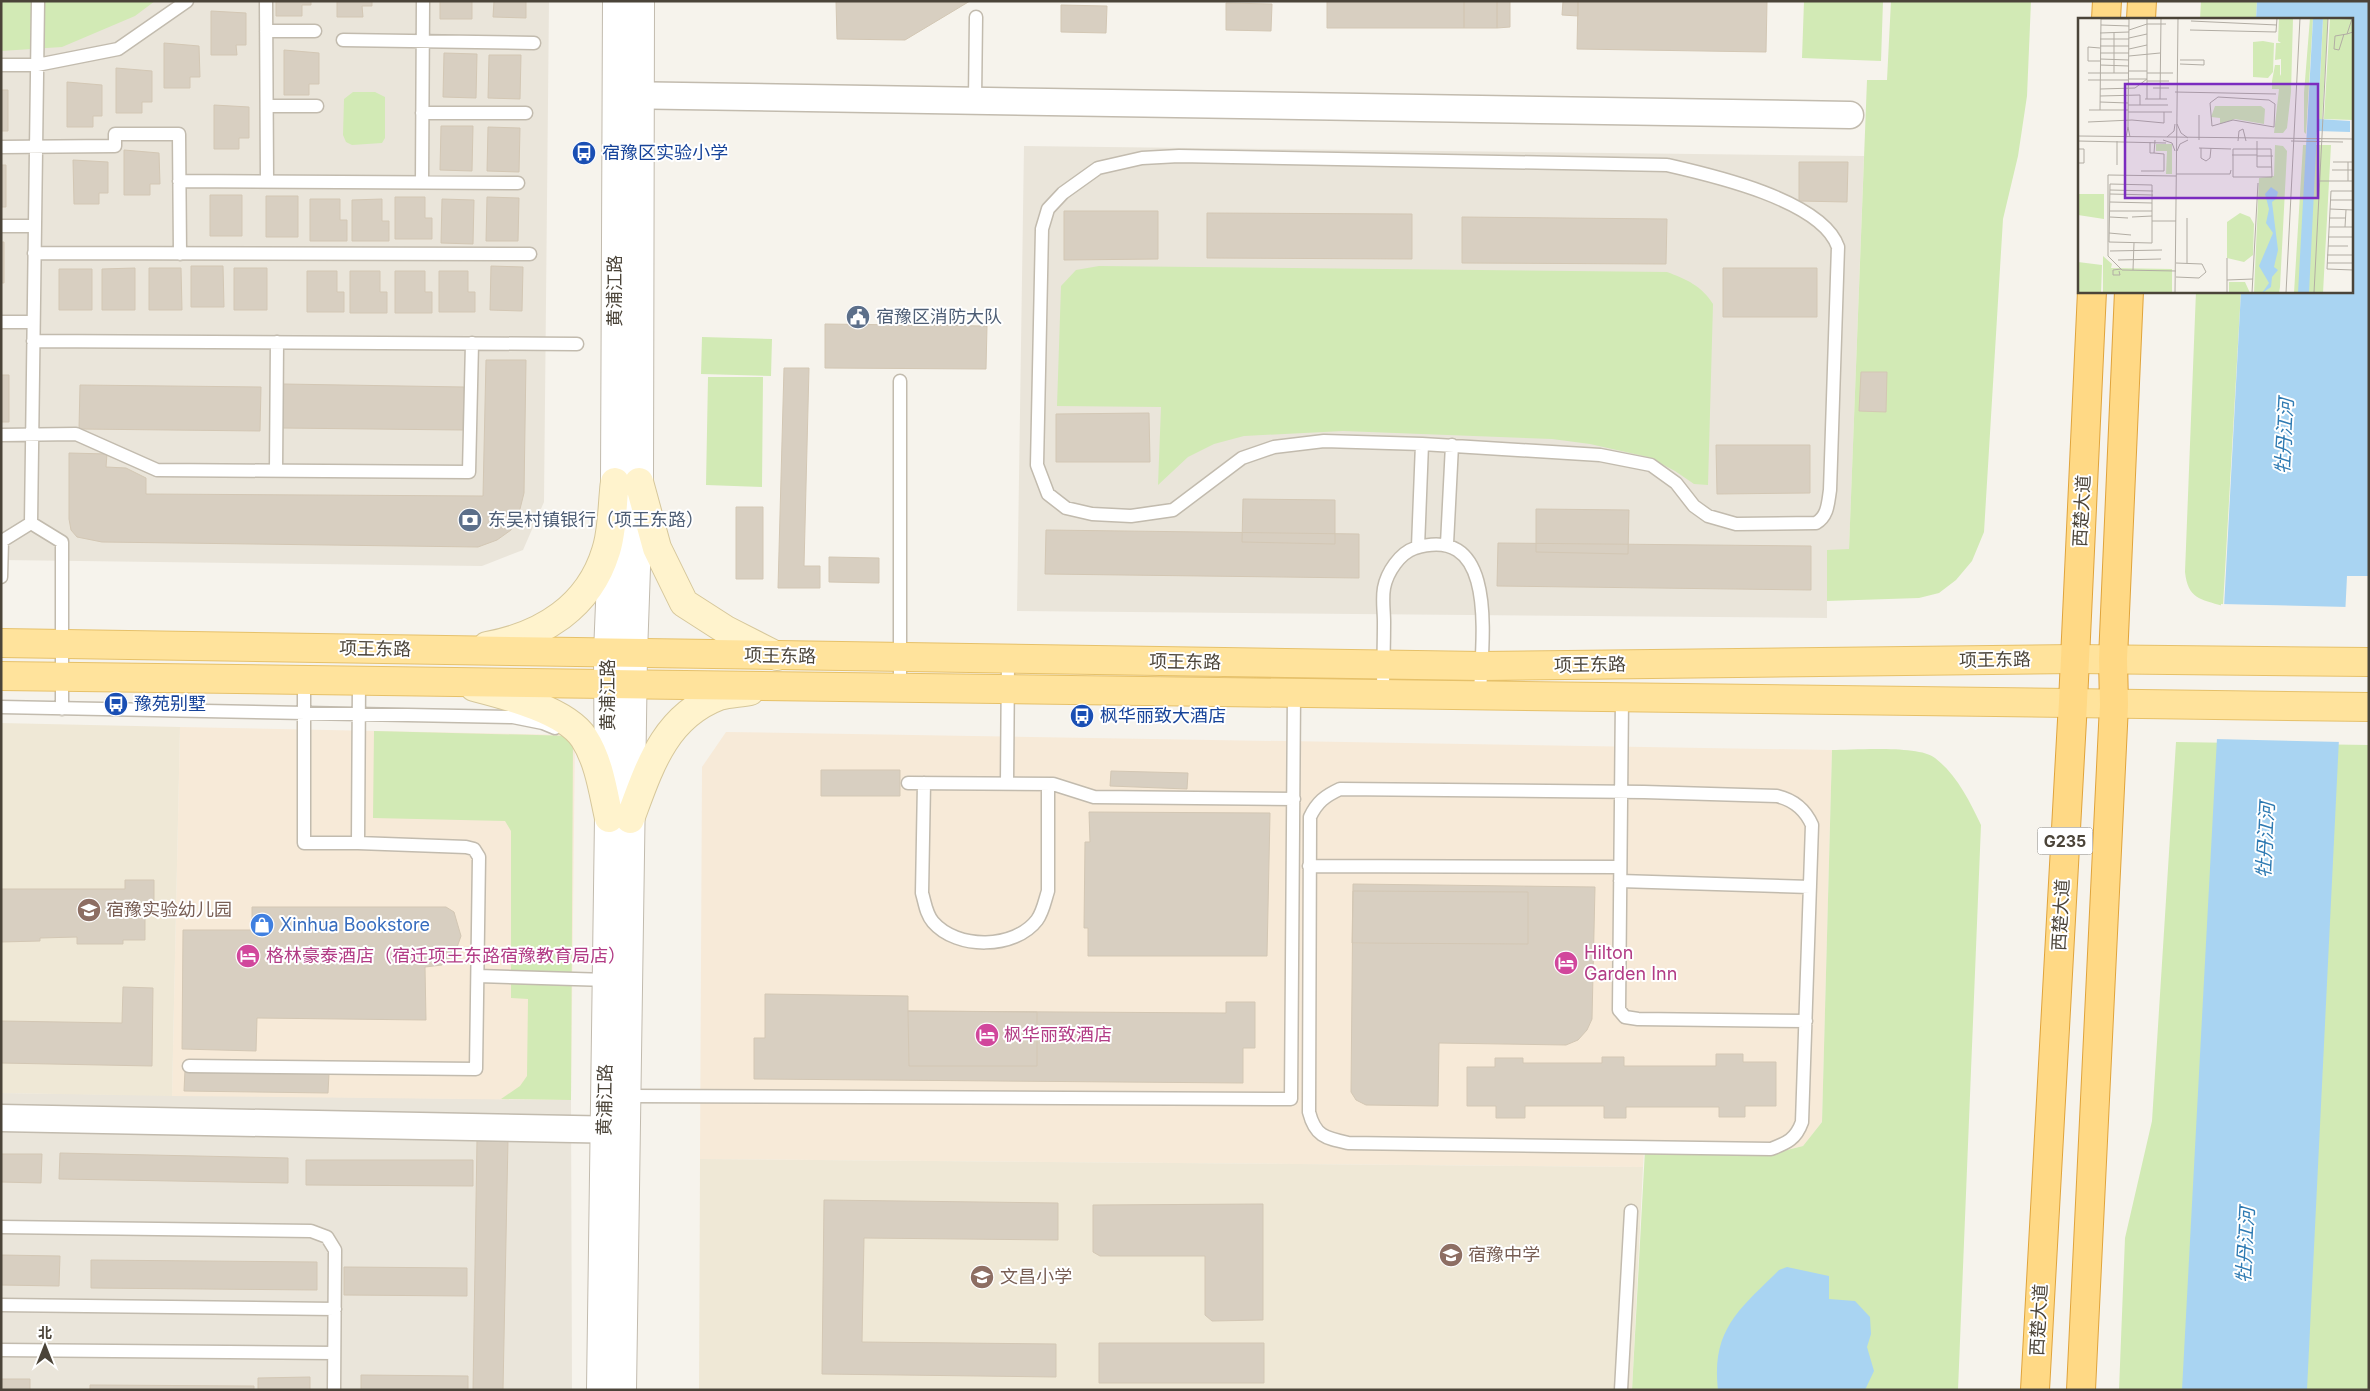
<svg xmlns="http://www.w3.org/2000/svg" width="2370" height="1391" font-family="Inter,'Noto Sans SC',sans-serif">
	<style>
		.residential { fill: #eae5da }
		.commercial { fill: #f7ead8 }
		.education { fill: #efe8d6 }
		.green { fill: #d2eab5 }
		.water { fill: #a9d4f2 }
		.pier { fill: #f6f3ec }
		.building { fill: #d8cfc1; stroke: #d3c7b4 }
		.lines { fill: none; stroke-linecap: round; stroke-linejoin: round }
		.service-casing { stroke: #c2bbae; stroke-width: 15 }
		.minor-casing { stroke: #c2bbae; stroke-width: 29 }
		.tertiary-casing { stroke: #c2bbae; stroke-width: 30 }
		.secondary-casing { stroke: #d6c79b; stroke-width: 30 }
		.primary-casing { stroke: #e6c16a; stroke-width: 30 }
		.trunk-casing { stroke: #e0a43c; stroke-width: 30 }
		.service { stroke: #fff; stroke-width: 12 }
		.minor { stroke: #fff; stroke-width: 26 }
		.tertiary { stroke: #fff; stroke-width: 28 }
		.secondary { stroke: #fff3cd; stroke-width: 28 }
		.primary { stroke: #ffe39c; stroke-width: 28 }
		.trunk { stroke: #ffd985; stroke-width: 28 }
		.labels { text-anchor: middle; stroke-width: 4; stroke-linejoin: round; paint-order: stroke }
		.shield { fill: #fff; stroke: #817c74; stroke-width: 1 }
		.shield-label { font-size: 16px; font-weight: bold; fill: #4b4439 }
		.transit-label { font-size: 18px; fill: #164399; stroke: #fff; text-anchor: start }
		.street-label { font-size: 18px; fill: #4b4439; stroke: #fff }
		.service-label { font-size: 18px; fill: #4e5e75; stroke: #fff; text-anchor: start }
		.education-label { font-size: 18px; fill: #785e54; stroke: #fff; text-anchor: start }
		.shop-label { font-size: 18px; fill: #366cbe; stroke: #fff; text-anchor: start }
		.hotel-label { font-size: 18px; fill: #b23c85; stroke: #fff; text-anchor: start }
		.water-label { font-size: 19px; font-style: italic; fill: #2e7ab2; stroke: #fff }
		.inset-road { fill: none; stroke: #b2ada4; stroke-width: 1 }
		.view { fill: #7b2cbf; fill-opacity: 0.15; stroke: #7b2cbf; stroke-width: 2.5 }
		.inset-edge { fill: none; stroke: #4b4439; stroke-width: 2.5 }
	</style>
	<rect width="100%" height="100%" fill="#f6f3ec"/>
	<path class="residential" d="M1 1H549L544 502 523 550 482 566 1 560Z
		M1024 146 1864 156 1849 550H1827V618L1017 611Z
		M1 1093 571 1100 572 1390H1Z"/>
	<path class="commercial" d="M180 727 575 735 571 1100 172 1096Z
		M726 732 1832 750 1822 1122 1803 1146 1779 1152 1644 1151 1643 1167 700 1159 702 767Z"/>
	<path class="education" d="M1 723 180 727 172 1096 1 1093Z
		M700 1159 1643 1167 1632 1390H699Z"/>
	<path class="green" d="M1 1H155L135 16 62 47 1 51Z
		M1804 1H1883L1881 61 1802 58Z
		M1891 1H2031L2027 96 2018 156 2003 219 1984 532 1972 561 1956 580 1939 593 1919 598 1827 601V550L1849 549 1867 80H1887Z
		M2201 1H2257L2256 19H2200Z
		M353 92H375L385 97V138L382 143 352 145 346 142 343 135 344 99Z
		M1099 266 1667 272C1686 279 1702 286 1713 304L1708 485 1694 484 1675 471 1648 457 1590 444 1552 439 1343 431 1244 436 1214 444 1188 457 1158 485 1161 407 1057 406 1061 286 1076 270Z
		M2196 291H2241L2223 606C2200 599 2188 599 2185 572Z
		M702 337 772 339 771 376 701 374Z
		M708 377H763L762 487 706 485Z
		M374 731 573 736 571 1100 501 1099 520 1086 527 1076 528 999 511 998V831L505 821 373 818Z
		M2176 742 2369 745V1390H2119L2125 1238 2152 1121Z
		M1832 750C1854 750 1919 745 1935 758 1957 775 1969 800 1981 825L1958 1390H1632L1645 1150 1779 1152 1803 1146 1822 1122Z"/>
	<path class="water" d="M2257 1H2369V576H2347L2307 1390H2182L2241 291H2351V19H2256Z
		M1787 1267 1829 1276V1299L1855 1301 1870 1317 1871 1334 1867 1347 1874 1371 1865 1390H1718C1711 1329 1740 1309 1779 1270Z"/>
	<path class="pier" d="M2221 604 2348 607 2342 742 2214 739Z"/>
	<path class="building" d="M276 1H311V5H302V16H276Z
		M337 1H372V6H362L363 17H337Z
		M440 1H472V19H440Z
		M494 1H526V18L493 17Z
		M836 1H970L905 40 837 39Z
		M1327 1H1464V28H1327Z
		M1464 1H1497V28H1464Z
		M1497 1H1510V27L1497 28Z
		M1563 1H1578V16L1562 15Z
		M1578 1H1767L1766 52 1577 49Z
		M1226 3 1272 4 1271 31 1226 30Z
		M1061 5 1107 6 1106 33 1061 32Z
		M211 11 246 13V45H236L237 55H211Z
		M164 43 199 46 200 77H190V88H164Z
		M284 50 319 53V84H309V95H284Z
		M444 53 477 54 476 98 443 97Z
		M489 55H521L520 99 488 98Z
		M116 68 152 71V102H142V113H116Z
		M67 82 102 85V116H93V127H67Z
		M1 90H8V131H1Z
		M214 105 249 107V138H239V149H214Z
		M441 126H473L472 171 440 170Z
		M488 127 520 128 519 172 487 171Z
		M124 150 159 153 160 184H150V195H124Z
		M73 160 108 162V193H99V204H74Z
		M1799 162H1848L1847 202 1799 201Z
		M1 165H6V207H1Z
		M210 195H242V236H210Z
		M266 196H298V237H266Z
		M395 197H425V218H432V239H395Z
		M487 197 519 198 518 241H486Z
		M310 199H340V220H347V241H310Z
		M382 199V221H389V241H352V200Z
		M442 199 474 200 473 244 441 243Z
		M1064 211H1158V259L1064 260Z
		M1207 213 1412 214V259L1207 258Z
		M1462 217 1667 219 1666 264 1462 263Z
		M1 242H4V283H1Z
		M191 266H223L224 307H191Z
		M491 266 523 267 522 311 490 310Z
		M135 268V310H102V269Z
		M149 268H181L182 310H149Z
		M234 268H267V310H234Z
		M1723 268H1817V317H1723Z
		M59 269H92V310H59Z
		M307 271H337V292H344V312H307Z
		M350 271H380V292H387V313H350Z
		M395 271H425V292H432V313H395Z
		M439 271H468V292H475V312H439Z
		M825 324 987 326 986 369 825 368Z
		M486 360H526L524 493 518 517 511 530 497 540 478 547 102 542 77 537 71 530 69 519V453L107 454 106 467 126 468 146 478V494L483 496Z
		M784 368H809L804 566H820V588H778Z
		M1861 372H1887L1886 412 1859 411Z
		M1 375H9V422H1Z
		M283 384 464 387 463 430 282 428Z
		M80 385 261 387 260 431 79 429Z
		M1149 413 1150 462H1056V414Z
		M1716 445H1810V493L1717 494Z
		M1243 499 1335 500V544L1242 542Z
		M736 507H763V579H736Z
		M1536 509 1629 510 1628 554 1536 552Z
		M1046 530 1359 534V578L1045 574Z
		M1498 543 1811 546V590L1497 586Z
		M829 557 879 558V583L829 582Z
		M821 770H900V796H821Z
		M1111 771 1188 773 1187 789 1110 786Z
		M1089 812 1270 813 1267 956H1088V928H1084L1085 842H1090Z
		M125 880H154V904H145V940H123V944H77V937L40 938V941L1 942V889H125Z
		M1353 884 1595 887 1592 1019 1587 1030 1578 1040 1566 1045 1439 1043 1438 1106 1366 1105 1356 1100 1351 1092Z
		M1353 891 1528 892V944L1352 943Z
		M252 907H446L454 912 461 936 455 953 442 965 425 967 426 1020 257 1018 256 1051 182 1049 183 930H252Z
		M123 987 153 988 152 1066 1 1063V1021L122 1023Z
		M765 994 908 996V1011L1226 1013V1002H1255V1048H1243V1083L754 1079V1038H765Z
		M908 1011 1037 1012V1066H909Z
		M1716 1054H1743V1062H1776V1106H1745V1117H1719V1107H1626V1118H1604V1106H1525V1118H1496V1106H1467V1067H1495V1058H1523V1063H1602V1057H1624V1066H1716Z
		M185 1070 329 1073 328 1093 184 1091Z
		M477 1139H508L503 1390H473Z
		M60 1153 288 1158V1183L59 1179Z
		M1 1154H42L41 1183 1 1182Z
		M306 1160H473V1186L306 1185Z
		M824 1200 1058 1203V1240L864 1238 862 1342 1056 1344V1377L822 1374Z
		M1263 1204V1320L1212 1321 1205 1315V1256H1100L1093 1252V1205Z
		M1 1255 60 1256 59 1286 1 1285Z
		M91 1260 317 1262V1290L91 1288Z
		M344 1267 467 1268V1296L344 1295Z
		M1099 1343H1264V1383H1099Z
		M361 1375 468 1376V1390H361Z
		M310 1377V1390H258V1378Z
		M1 1379H30V1390H1Z
		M90 1385 254 1386V1390H90Z"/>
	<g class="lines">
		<g class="service-casing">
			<path id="service" d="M266 1 267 181
				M266 31H315
				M343 40 534 43
				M1 65H37L118 49 187 1
				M975 100 976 17
				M267 106H317
				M422 113H526
				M1 147 115 146V134H179L180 254
				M1179 156 1667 165C1711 175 1822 200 1838 247L1830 490C1828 503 1828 516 1816 523L1736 524 1708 516 1694 506 1676 483 1651 465 1600 455 1422 444 1324 441 1274 447 1242 458 1173 510 1131 516 1092 514 1066 508 1048 494 1037 465 1042 229 1048 209 1063 193 1098 168 1142 158Z
				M179 181 518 183
				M422 182 423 1
				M1 226H35
				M34 253 530 254
				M1 322H33
				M33 341 577 344
				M900 381V689
				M1 435 76 434 157 470 469 472 472 343
				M276 470 277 342
				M31 523 38 1
				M1447 544 1452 445
				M1418 547 1422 444
				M1 577 2 541 31 523 62 542V709
				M304 680V843H358L359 681
				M1383 694C1383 670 1384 646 1384 622 1384 611 1382 599 1384 588 1387 572 1400 553 1415 548 1501 522 1481 647 1480 695
				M1622 697 1619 1010 1625 1017 1638 1019 1806 1021
				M1 707 513 717 543 723 555 728
				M908 783 1053 784 1094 797 1294 799
				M924 783 922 893C925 903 926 914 933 922 957 950 1015 949 1037 920 1043 912 1045 900 1048 891V784
				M1007 783 1008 659
				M1340 789 1644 792 1777 796C1794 800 1805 809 1812 825L1802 1122C1796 1139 1787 1143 1771 1149L1348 1143C1325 1138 1315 1136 1309 1112L1310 817C1317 802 1325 796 1340 789Z
				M1309 866 1620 867
				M1620 881 1810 887
				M478 976 608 980
				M189 1066 476 1069 479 857 474 849 466 847 358 843
				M628 1096 1291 1099 1294 693
				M1 1227 311 1231 327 1237 335 1250 334 1390
				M1 1305 335 1309
				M1 1350 334 1353
				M1621 1390 1631 1211"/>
		</g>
		<g class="minor-casing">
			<path id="minor" d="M618 95 1850 115
				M1 1118 625 1130"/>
		</g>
		<g class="tertiary-casing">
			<path id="tertiary" d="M601 1390 609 818 608 653 615 482 617 1
				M622 1390 633 654 639 482 640 1"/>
		</g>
		<g class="secondary-casing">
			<path id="secondary" d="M639 482 657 548 684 603 726 630 777 656
				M487 646C542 636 589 607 606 551 613 530 612 504 615 482
				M474 687C505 695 566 710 584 738 599 761 603 791 609 818
				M630 819C649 768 664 717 719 696 728 693 740 693 750 691"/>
		</g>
		<g class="primary-casing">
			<path id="primary" d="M1 643 1481 666 2075 659 2369 662
				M1 676 2369 707"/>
		</g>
		<g class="trunk-casing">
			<path id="trunk" d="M2106 19 2107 1
				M2141 19 2142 1
				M2035 1390 2073 702 2092 291
				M2081 1390 2114 705 2113 659 2129 291"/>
		</g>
		<use href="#service" class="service"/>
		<use href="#minor" class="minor"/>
		<use href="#tertiary" class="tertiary"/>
		<use href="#secondary" class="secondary"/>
		<use href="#primary" class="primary"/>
		<use href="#trunk" class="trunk"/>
	</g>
	<defs>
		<g id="bus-disc" transform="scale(1.25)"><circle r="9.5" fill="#1a4fb4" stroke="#fff"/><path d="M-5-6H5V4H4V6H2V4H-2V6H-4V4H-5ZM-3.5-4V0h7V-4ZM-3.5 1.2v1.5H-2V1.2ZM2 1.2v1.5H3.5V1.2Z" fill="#fff"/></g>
		<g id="civic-disc" transform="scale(1.25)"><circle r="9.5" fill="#5c6f8a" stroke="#fff"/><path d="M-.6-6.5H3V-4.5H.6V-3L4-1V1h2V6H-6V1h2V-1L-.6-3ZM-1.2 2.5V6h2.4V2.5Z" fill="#fff"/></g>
		<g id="bank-disc" transform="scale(1.25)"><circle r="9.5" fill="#5c6f8a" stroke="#fff"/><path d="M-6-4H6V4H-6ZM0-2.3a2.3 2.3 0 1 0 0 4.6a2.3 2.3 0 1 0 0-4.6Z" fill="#fff"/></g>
		<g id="school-disc" transform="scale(1.25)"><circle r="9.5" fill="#8d6e63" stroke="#fff"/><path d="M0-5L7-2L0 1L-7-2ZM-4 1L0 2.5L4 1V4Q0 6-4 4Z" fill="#fff"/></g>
		<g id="shop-disc" transform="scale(1.25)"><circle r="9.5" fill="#3f7fe0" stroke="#fff"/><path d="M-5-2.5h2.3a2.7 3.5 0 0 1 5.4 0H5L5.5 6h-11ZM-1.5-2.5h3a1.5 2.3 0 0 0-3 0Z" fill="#fff"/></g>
		<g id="hotel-disc" transform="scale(1.25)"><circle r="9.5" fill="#d1479c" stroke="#fff"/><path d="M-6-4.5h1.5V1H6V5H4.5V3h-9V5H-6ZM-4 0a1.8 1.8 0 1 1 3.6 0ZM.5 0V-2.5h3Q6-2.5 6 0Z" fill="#fff"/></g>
	</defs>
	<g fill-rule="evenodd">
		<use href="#bus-disc" x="584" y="153"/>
		<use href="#civic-disc" x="858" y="317"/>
		<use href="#bank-disc" x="470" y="520"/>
		<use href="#bus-disc" x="116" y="704"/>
		<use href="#bus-disc" x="1082" y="716"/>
		<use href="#school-disc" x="89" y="910"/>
		<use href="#shop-disc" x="262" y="925"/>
		<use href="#hotel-disc" x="248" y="956"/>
		<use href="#hotel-disc" x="1566" y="963"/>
		<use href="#hotel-disc" x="987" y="1035"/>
		<use href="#school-disc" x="1451" y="1255"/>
		<use href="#school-disc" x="982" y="1277"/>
	</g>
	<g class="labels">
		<rect class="shield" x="2037.5" y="827.5" width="55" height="27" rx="4"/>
		<g class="shield-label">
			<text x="2065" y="847">G235</text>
		</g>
		<g class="transit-label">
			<text x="602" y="159">宿豫区实验小学</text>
			<text x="134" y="710">豫苑别墅</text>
			<text x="1100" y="722">枫华丽致大酒店</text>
		</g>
		<g class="street-label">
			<text transform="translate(615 291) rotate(-90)" y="6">黄浦江路</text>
			<text transform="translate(2082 511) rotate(-87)" y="6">西楚大道</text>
			<text transform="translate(375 649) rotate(1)" y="6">项王东路</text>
			<text transform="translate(780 656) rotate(1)" y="6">项王东路</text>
			<text transform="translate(1995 660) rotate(-1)" y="6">项王东路</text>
			<text transform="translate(1185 662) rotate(1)" y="6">项王东路</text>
			<text transform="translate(1590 665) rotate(-1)" y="6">项王东路</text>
			<text transform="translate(608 695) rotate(-90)" y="6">黄浦江路</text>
			<text transform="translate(2061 915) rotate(-87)" y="6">西楚大道</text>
			<text transform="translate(605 1100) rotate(-89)" y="6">黄浦江路</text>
			<text transform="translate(2039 1320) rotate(-87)" y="6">西楚大道</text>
		</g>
		<g class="service-label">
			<text x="876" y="323">宿豫区消防大队</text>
			<text x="488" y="526">东吴村镇银行（项王东路）</text>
		</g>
		<g class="education-label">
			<text x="106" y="916">宿豫实验幼儿园</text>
			<text x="1468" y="1261">宿豫中学</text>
			<text x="1000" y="1283">文昌小学</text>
		</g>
		<g class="shop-label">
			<text x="280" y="931">Xinhua Bookstore</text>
		</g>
		<g class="hotel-label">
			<text x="1584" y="959">Hilton<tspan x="1584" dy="21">Garden Inn</tspan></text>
			<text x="266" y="962">格林豪泰酒店（宿迁项王东路宿豫教育局店）</text>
			<text x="1004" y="1041">枫华丽致酒店</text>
		</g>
		<g class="water-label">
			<text transform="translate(2284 436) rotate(-87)" y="7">牡丹江河</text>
			<text transform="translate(2265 840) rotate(-87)" y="7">牡丹江河</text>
			<text transform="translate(2245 1245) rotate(-87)" y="7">牡丹江河</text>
		</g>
	</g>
	<g transform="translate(2078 18)">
		<rect width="275" height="275" fill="#f6f3ec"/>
		<path d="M201 0H215L213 74 209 110 205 115H196L201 71H194V63L197 47H202V58L203 56V41L197 42 198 25H203L200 23ZM232 0H235L228 116 226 114V75ZM250 0 244 102H240L245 1ZM252 0H275V102L246 101ZM185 23 196 25 195 54 190 60 175 59V24ZM137 88H183L187 91 186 106 157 101 142 106V100L133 99ZM78 126H94V156H88L89 133H78ZM197 127 205 128 209 133 202 269 201 275H176L181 160 196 158ZM225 127H253L245 275H216ZM0 176H26V201L0 197ZM162 195 172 199 176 206 175 237 166 244 149 240V204ZM25 238 34 246 33 250 94 251V275H25ZM0 244 24 247 23 275H0ZM151 264H167L172 275H151Z" fill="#d2eab5"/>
		<path d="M245 0 240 101 272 103V114L239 113 231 275H220L235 1ZM193 169 200 174 198 181 194 184 200 232 196 249 200 252 194 259 193 269 184 275 191 265 181 248 195 215 188 205 191 191 187 176Z" fill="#a9d4f2"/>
		<path class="inset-road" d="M23 1H51M113 3 199 7M69 6H88M23 7 51 8M51 12 69 6M112 12 198 14 199 0M22 15 51 14M266 16 261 32 256 31 257 18 269 16 275 14M269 16 274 1M51 20 69 16M22 21H51M22 28H51M51 31 69 27M22 35H51M51 38 82 35M22 41 51 42M102 42H126V47L102 46M22 43H10V29L22 30M22 47 51 48M51 53H69M10 55H51M36 55V15M69 55H95M50 61H69M10 62H50M69 63H91M75 70H91M22 71 57 70 69 61M97 74 198 76M22 78 62 77V87M140 79 191 82 197 86 196 109 155 102 134 108 132 85ZM67 81H89M69 81V0M82 81 83 0M22 84 50 85M50 87H90M11 92H50M22 92 23 0M50 94H94M121 97V122M10 104 54 102 86 105V94M99 106 103 115 110 120M50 109 51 0M0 118 275 121M89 119 96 113 97 106M85 122 94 125 97 133M0 123 88 125M160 123 161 113 165 111 168 123M179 123V149H194M213 123 265 124M47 124 50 109 52 119M72 124V135H76L77 122M121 130 153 131M123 130V140L128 143 132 140 133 130M0 131H6V145H0M155 131H193L194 159H155ZM99 133 102 126 110 122M154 137H179M179 138H195M255 144H275M270 144V163M39 147V123M254 152H275M63 153H86V136L76 135M98 156H152L153 152M241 163H275M32 166 74 167V225L31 224ZM32 172 75 173M275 173H253L249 251 275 252M32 176 75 177M252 182H275M32 184 74 185M252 191 275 192M32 193H74M32 199 50 200M54 199 74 198M109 200V245M251 200H268M74 203H98M251 209H275M267 209 268 192M31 215 53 217M250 219H275M250 228H270M32 233 84 232M249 237H275M149 240V275M40 242 83 241M249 245H275M55 252 56 225M41 253 42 257H35V252L43 251M98 253 44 252 30 238V157L98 158M98 259 121 260 128 254 124 246 98 245M149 262 175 261M97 275 100 0M174 275 180 165M208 275 222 0M236 275 250 0 275 1"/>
		<path class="view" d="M47 66H240V180H47Z"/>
		<rect width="275" height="275" class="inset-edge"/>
	</g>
	<rect width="2370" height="1391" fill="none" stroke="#4b4439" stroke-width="5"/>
	<g transform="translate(45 1346)" stroke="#ffffff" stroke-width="4" paint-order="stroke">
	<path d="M0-4L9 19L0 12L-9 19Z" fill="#4b4439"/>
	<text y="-8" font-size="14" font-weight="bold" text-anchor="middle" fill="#4b4439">北</text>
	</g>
</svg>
